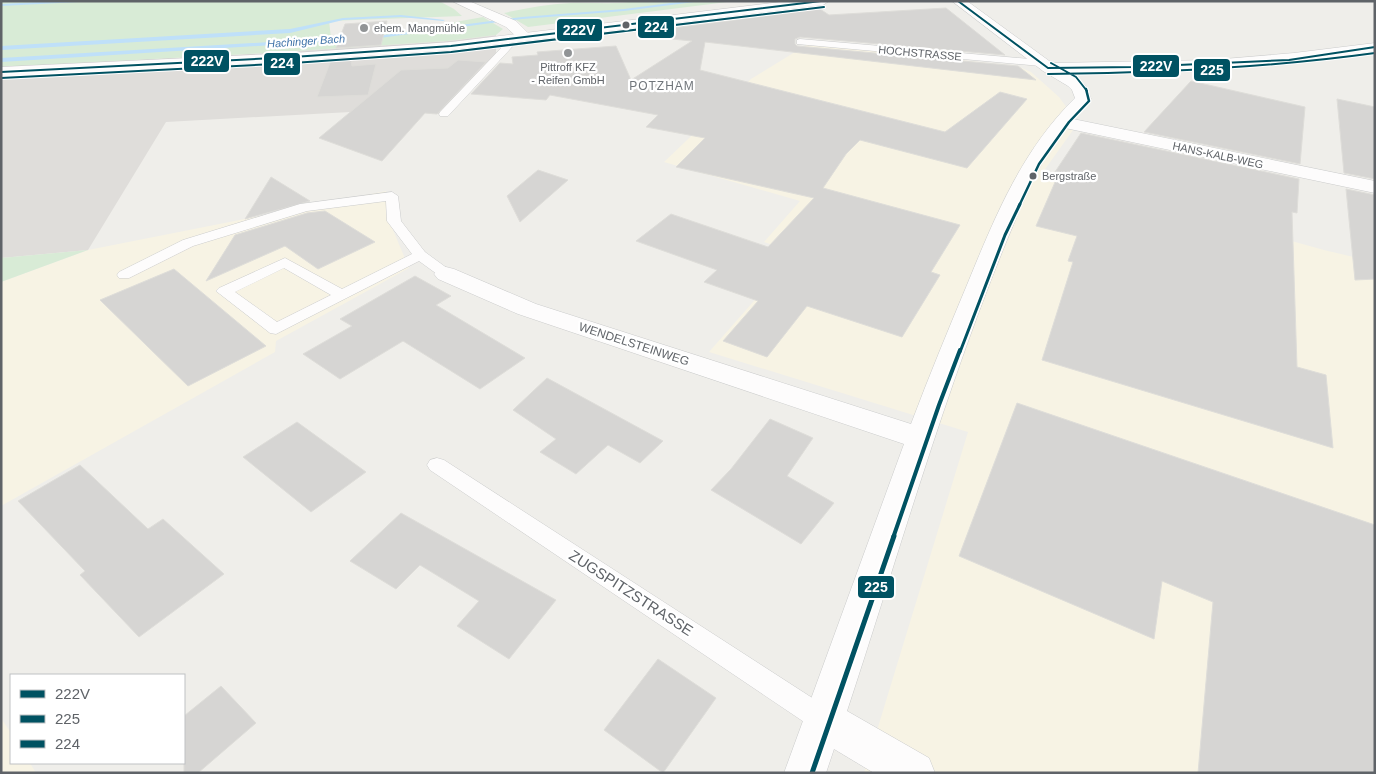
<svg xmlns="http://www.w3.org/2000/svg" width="1376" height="774" font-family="Helvetica,sans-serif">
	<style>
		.commercial { fill: #f7f3e4 }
		.industrial { fill: #dfddda }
		.green { fill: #d8ebd6 }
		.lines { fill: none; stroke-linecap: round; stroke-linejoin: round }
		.stream { fill: #bfe0f9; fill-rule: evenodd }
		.building { fill: #d6d5d3; stroke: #deddd9 }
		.service-casing { stroke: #cbcccc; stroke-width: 1 }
		.minor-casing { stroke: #cbcccc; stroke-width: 1 }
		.secondary-casing { stroke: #cacacb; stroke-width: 1 }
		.service { fill: #fdfcfc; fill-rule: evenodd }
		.minor { fill: #fdfcfc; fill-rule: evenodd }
		.secondary { fill: #fdfcfc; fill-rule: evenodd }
		.bus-1-casing { stroke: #fff; stroke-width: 4 }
		.bus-2-far4-casing { stroke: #fff; stroke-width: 4 }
		.bus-2-far3-casing { stroke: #fff; stroke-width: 5 }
		.bus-2-far2-casing { stroke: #fff; stroke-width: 6 }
		.bus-2-far1-casing { stroke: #fff; stroke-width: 8 }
		.bus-2-casing { stroke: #fff; stroke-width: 9 }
		.bus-3-casing { stroke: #fff; stroke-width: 4 }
		.bus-1 { stroke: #005262; stroke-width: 2 }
		.bus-2-far4 { stroke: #005262; stroke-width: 2 }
		.bus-2-far3 { stroke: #005262; stroke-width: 2.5 }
		.bus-2-far2 { stroke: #005262; stroke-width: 3 }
		.bus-2-far1 { stroke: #005262; stroke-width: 4 }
		.bus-2 { stroke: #005262; stroke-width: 5 }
		.bus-3 { stroke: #005262; stroke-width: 2 }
		.bus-dot { fill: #5f6368; stroke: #fff; stroke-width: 2 }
		.poi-dot { fill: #919496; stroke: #fff; stroke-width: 2 }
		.labels { text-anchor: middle; stroke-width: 4.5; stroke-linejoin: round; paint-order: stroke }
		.far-poi-label { font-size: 11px; fill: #5f6368; stroke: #fff; text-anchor: start }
		.far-water-label { font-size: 11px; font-style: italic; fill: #4174aa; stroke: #fff }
		.far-street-label { font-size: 11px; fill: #5f6368; stroke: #fff }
		.bus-label { font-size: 11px; fill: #5f6368; stroke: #fff; text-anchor: start }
		.far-quarter-label { font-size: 12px; letter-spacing: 1px; fill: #70757a; stroke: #fff }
		.street-label { font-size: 12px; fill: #5f6368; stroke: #fff }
		.near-street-label { font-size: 15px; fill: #5f6368; stroke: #fff }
		.line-badge { stroke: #fff; stroke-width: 2 }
		.badge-label { font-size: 14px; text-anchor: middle; font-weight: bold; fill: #fff }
	</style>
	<rect width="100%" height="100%" fill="#efeeea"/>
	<path class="commercial" d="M808 44 1017 66 1031 72 1059 97 1078 123 1043 172 1324 250 1375 262V773H864L968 432 709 352 796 253 764 242 800 201 664 162 751 79Z
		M386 191 388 218 409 268 276 341 275 352 1 506V282L88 250Z
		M1 718 11 733V763H30L36 773H1Z"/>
	<path class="industrial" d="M496 35V54L439 114 387 110 166 122 88 250 1 258V67L249 54 447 41Z"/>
	<path class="green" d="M1 1H439L454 9 462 16 329 21 331 38 389 34 483 17 503 29 496 35 447 41 249 54 1 67Z
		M637 1H735L528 27 504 13C526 8 548 4 570 3 593 2 615 5 637 1Z
		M88 250 1 282V258Z"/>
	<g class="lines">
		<path class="stream" d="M57 1H98L1 6V4Z
			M686 1H702L624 11 522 19 372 39 369 37 522 17 624 9Z
			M401 15 445 20 443 21 401 17 343 20 290 33 1 50V46L290 29 343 18Z
			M354 37 352 40 1 62V58Z"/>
	</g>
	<path class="building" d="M946 8 1005 55 800 37 795 39V44L797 46 1018 66 1036 80 705 42 700 70 945 132 1000 92 1027 99 967 168 860 140 846 154 823 188 960 225 931 272 940 275 902 337 807 306 767 357 723 341 758 301 704 282 717 270 636 241 671 214 768 247 814 198 676 167 705 138 646 127 658 115 550 95 546 100 471 94 500 63 513 64 512 57 538 55 537 52 616 46 631 80 692 41 672 39V28L820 9 829 15Z
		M387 21 381 45 336 48 345 24Z
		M363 58 351 62 352 66 376 64 368 95 317 97 331 60Z
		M458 60 486 62 437 114 425 113 382 161 319 138 401 70 448 68Z
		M1191 81 1305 107 1300 164 1144 132Z
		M1337 99 1375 107V179L1344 173Z
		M1081 133 1299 179 1297 213 1292 212 1297 367 1326 375 1333 448 1042 360 1073 262 1068 261 1077 236 1036 226 1059 173 1055 172Z
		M538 170 568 180 520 222 507 196Z
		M271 177 310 201 245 219Z
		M1346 189 1375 195V279L1355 280Z
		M325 211 375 242 318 269 285 246 206 281 235 235 307 213Z
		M174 269 266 346 188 386 100 300Z
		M415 276 451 296 436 305 525 358 480 389 403 341 340 379 303 354 352 326 340 319Z
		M547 378 663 441 640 463 608 445 576 474 540 452 556 439 513 410Z
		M1017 403 1375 525V773H1198L1213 602 1162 581 1154 639 959 556Z
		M770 419 813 438 787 476 834 503 801 544 711 490 731 469Z
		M297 422 366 472 311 512 243 457Z
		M80 465 148 529 163 519 224 574 139 637 80 575 85 571 18 501Z
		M401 513 556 600 509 659 457 626 479 601 420 565 396 589 350 561Z
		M658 659 716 698 663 773 604 730Z
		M221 686 256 723 198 773H184V716Z"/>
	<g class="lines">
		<g class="service-casing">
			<path id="service" d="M505 37 512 43V47L448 116H440L439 114 440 112 504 45 500 40Z
				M800 39 1041 60 1046 63 1041 66 797 44V40Z
				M392 192 398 196 401 221 425 252 451 271 453 274 451 277H441L419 261 276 334 270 333 216 291 219 288 285 258 342 289 412 254 387 221 386 201 307 211 193 246 129 278H119L117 275 119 272 183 240 300 204ZM284 268 331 295 277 322 235 292Z
				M437 458 444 460 834 712 838 721 834 730 825 734 816 730 430 470 427 465 430 460Z"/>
		</g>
		<g class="minor-casing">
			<path id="minor" d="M452 1H469L516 21 532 37 530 40H520L506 27Z
				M952 1H967L1052 63 1212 60 1294 53 1375 43V51C1273 67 1170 72 1067 73L1086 86 1091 99 1073 119 1375 181V193L1065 128 1043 161 1031 184C955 354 905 535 847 711L929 758 935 773H874L834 749 826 773H784L904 444 518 314 438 279 434 274 438 269 446 267 454 269 536 304 911 424C929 376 949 328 969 280 996 214 1023 149 1075 98L1072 90 1068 86 1043 71Z"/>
		</g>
		<g class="secondary-casing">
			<path id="secondary" d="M789 1H829L823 5 451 50 293 61 1 77V67L293 53 451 42Z"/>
		</g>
		<use href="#service" class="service"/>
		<use href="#minor" class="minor"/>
		<use href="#secondary" class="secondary"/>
		<g class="bus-1-casing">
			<path id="bus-1" d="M958 1 1048 68 1134 67 1289 60 1375 47
				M1 72 293 57 451 46 821 1"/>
		</g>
		<g class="bus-2-far4-casing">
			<path id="bus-2-far4" d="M1051 63 1076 77 1087 91
				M1048 74C1158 73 1266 68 1375 53"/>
		</g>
		<g class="bus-2-far3-casing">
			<path id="bus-2-far3" d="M1019 206 1039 164 1069 122 1089 101 1086 89"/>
		</g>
		<g class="bus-2-far2-casing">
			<path id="bus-2-far2" d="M960 352 1005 235 1020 204"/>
		</g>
		<g class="bus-2-far1-casing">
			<path id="bus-2-far1" d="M893 538 939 405 960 350"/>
		</g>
		<g class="bus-2-casing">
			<path id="bus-2" d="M812 773 894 536"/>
		</g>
		<g class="bus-3-casing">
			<path id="bus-3" d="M1 78 293 63 451 52 824 7"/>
		</g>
		<use href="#bus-1" class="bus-1"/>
		<use href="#bus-2-far4" class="bus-2-far4"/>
		<use href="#bus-2-far3" class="bus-2-far3"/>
		<use href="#bus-2-far2" class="bus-2-far2"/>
		<use href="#bus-2-far1" class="bus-2-far1"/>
		<use href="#bus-2" class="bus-2"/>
		<use href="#bus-3" class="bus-3"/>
	</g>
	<g class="bus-dot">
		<circle cx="626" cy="25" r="4.5"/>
		<circle cx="1033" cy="176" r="4.5"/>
	</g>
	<g class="poi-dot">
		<circle cx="364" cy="28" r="5"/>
		<circle cx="568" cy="53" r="5"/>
	</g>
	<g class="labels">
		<g class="far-poi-label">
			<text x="374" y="32">ehem. Mangmühle</text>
			<text x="568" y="71" text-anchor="middle">Pittroff KFZ<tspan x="568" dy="13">- Reifen GmbH</tspan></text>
		</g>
		<g class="far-water-label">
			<text transform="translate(306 41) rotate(-4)" y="4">Hachinger Bach</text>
		</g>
		<g class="far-street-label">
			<text transform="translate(920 53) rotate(5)" y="4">HOCHSTRASSE</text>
			<text transform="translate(1218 155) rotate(12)" y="4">HANS-KALB-WEG</text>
		</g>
		<g class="bus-label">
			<text x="1042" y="180">Bergstraße</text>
		</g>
		<g class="far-quarter-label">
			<text x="662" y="90">POTZHAM</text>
		</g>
		<g class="street-label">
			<text transform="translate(634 344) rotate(18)" y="4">WENDELSTEINWEG</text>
		</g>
		<g class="near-street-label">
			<text transform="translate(631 593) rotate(33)" y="5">ZUGSPITZSTRASSE</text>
		</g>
	</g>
	<g class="line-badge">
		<rect x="637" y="15" width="38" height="24" rx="5" fill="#005262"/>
		<rect x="556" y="18" width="47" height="24" rx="5" fill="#005262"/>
		<rect x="183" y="49" width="47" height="24" rx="5" fill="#005262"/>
		<rect x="263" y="52" width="38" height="24" rx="5" fill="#005262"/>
		<rect x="1132" y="54" width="48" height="24" rx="5" fill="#005262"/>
		<rect x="1193" y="58" width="38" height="24" rx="5" fill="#005262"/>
		<rect x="857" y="575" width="38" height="24" rx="5" fill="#005262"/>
	</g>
	<g class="badge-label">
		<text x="656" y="32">224</text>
		<text x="579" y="35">222V</text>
		<text x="207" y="66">222V</text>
		<text x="282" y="68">224</text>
		<text x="1156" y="71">222V</text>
		<text x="1212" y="75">225</text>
		<text x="876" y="592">225</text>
	</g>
	<rect width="1376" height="774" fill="none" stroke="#5f6368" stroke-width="5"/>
	<rect x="10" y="674" width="175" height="90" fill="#ffffff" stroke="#bfc1c3"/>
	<rect x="20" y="690" width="25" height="8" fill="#005262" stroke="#bfc1c3"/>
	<text x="55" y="699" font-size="15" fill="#5f6368">222V</text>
	<rect x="20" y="715" width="25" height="8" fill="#005262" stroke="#bfc1c3"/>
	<text x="55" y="724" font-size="15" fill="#5f6368">225</text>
	<rect x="20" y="740" width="25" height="8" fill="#005262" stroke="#bfc1c3"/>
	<text x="55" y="749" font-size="15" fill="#5f6368">224</text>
</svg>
